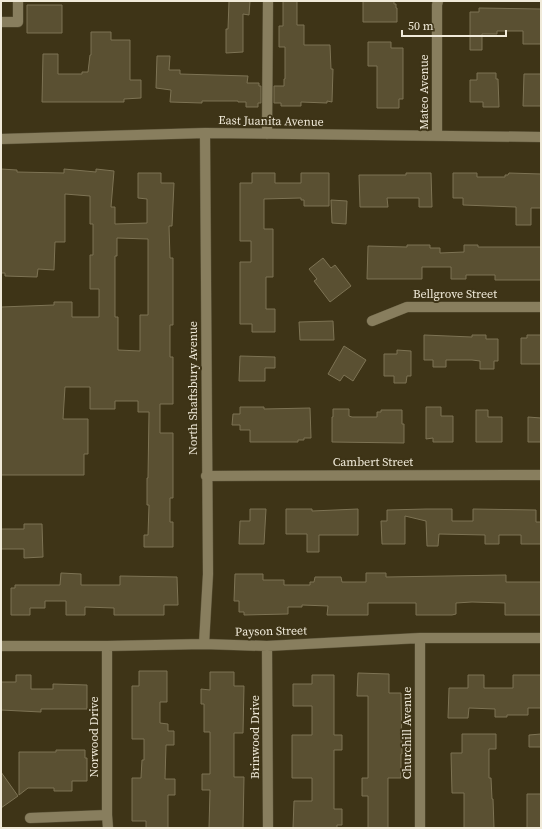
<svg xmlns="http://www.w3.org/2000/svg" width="542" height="829" font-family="'Source Serif 4',serif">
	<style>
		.building { fill: #5a5032; stroke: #7d7354; fill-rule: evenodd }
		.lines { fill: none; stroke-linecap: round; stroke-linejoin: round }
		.minor-casing { stroke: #5a5238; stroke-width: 11 }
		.minor { stroke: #887e5e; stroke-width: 10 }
		.labels { text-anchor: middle; stroke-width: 4; stroke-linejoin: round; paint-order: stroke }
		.street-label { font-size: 12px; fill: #f0ead9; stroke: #3e3417 }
	</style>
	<rect width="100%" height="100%" fill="#3e3417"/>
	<path class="building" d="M229 1H250L249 15 243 14V52L226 53V29H228Z
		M283 1H297V25H304V45H330L331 69H333L332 102 327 101V103L301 102V106H281V103H274V86H284V79H285V47H279V26H283Z
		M363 1H394V4H396V8H397V22H363Z
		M27 5H62V33H27Z
		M479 8 541 9V44H523V31H497V34H482V50H470V12H479Z
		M91 32H111V40H130V80H141V98L124 99V102H42L43 54H58V74H82V72H88L90 55H91Z
		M368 42H391V48H403V99H399V108H377V66H368Z
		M157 56H170L169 70H180V74L248 76 247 83H259V86H261V103H258V107H246V102H238V101H202V103L170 102 171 90 156 88Z
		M477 73H496V79H498L499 107H483V102H470V80H477Z
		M524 74H541V106H523Z
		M1 169 17 170V172L64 173V169L96 172V169L114 171 111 207H115V224L147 223V199L138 198V173H161V183H174L172 226H169L170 258H173V325H170V357H173V404H160V433H173V498H170V522H173V547H144V535H148L149 505H147V478H148L149 412H138V401H115V409H90V387H65L63 419H88V454H84V475H1V307L54 305V302H72V317H99V289H90V255H93V224H90V196L65 194V242H55L54 270 38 269 37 277 5 276V273H1ZM117 238 148 239V315H140V351L118 350V317H115V256H117Z
		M252 173H275V183H301V173H329V206H304V200H301V198L264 199V229H273V277H266V309H275V332H252V324H240V262H251V241H240V183H252Z
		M406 173H431L432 207H419V198H387L388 207H360L359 175H406Z
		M453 173H477V177H505V175H508L509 173 541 174V208H531V225H516V207L463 205V198H453Z
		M331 200 347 201 346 224 332 223Z
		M407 245H430V248H440V253L464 252V245H478V247H541V280H495V275H466V279H451V267H422V279H367L368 246 407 247Z
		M323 258 331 268 335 265 351 286 330 302 314 281 317 279 309 269Z
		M333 321 334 340H300L299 322Z
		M424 335 472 337V335H486V339H498V361H494V369H480V361L472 360H446V367H433V360H424Z
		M527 335H541V364H521V338H527Z
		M344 346 366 360 353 381 344 375 340 381 328 374Z
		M397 350 411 351V376H407L406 383H394V376H384V354H397Z
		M240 356 275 357V368H265V381H239Z
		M240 407H264V409L310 408 311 438H304V440H298V442H250V430H240V425H232L233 414H240Z
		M426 407H441V416H453V442H433V438L426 439Z
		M333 409H349V416L352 417H377V412H381V410H402V424H404V443L332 442V417H333Z
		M476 410H488V417H502V442H476Z
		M528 417 541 418V442H528Z
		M250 509H266L264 544H239L240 521H250Z
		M286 509H312V511L358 509V535H319V552H307V534H286Z
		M426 509H452V521H473V509L536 510V522H541V544H521V535H499V544H485V535L439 534 438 546H427L426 521 405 516V544H382L381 521H387V510Z
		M24 524H42L43 557 24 558V549H1V529H24Z
		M61 573 81 574V585H120V576L177 577 178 605H164V615H114V608L85 607V615H66V601H45V608H30V615H11V588H15V585H60Z
		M366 573H386V577L506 575V582H541V615H505V603L472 602 456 603V614L452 615H416V603H368V615H327L328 606 302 605V607H288V614L244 615V612H239V601H234L235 574H263V580H284V585H310V582H314L315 577H341L342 582H366Z
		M139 671H167V702H160V723L168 724V731H174V745H166L165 779H175V795H168V828H146V821H132V778H141L142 760H144V739H132V686H139Z
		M210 672H234V686H244L243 733H234V777H244L243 828H209L210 790H202V774H210V732H204V704H201V689L210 690Z
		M358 673 389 674V693H401L402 754H401V778H388V828H368V796H362V778H368V696H357Z
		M16 675H31V689H53V684L87 685V709H41V712L1 710V682H16Z
		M312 675H334V735H342V750H334V809H342V825H337V828H293L294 801H312V778H292V735H312V706H293V684H312Z
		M468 675H484V688H513V675H541V708H528V715H507V717H495V709L469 708 468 718H448L449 688H468Z
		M462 734H496V749H489V778H491L492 799H493L494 828H464V793H452L451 753H462Z
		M541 734V747H529V735Z
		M56 750H85V758H87V781H72V791H54V788H28L19 795V752H56Z
		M1 772 18 796 1 808Z
		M527 794H541V828H527Z"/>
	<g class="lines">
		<g class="minor-casing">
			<path id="minor" d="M1 22H18V1
				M267 134 268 1
				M437 136V5L438 1
				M1 139 205 133 541 137
				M372 321 407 307H541
				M206 476 541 475
				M204 644 208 574 205 133
				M1 646H107L204 644 267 646 420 638H541
				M107 646V815L108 828
				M267 646 268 828
				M30 818 107 815
				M420 828V638"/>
		</g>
		<use href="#minor" class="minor"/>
	</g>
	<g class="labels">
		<g class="street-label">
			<text transform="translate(424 92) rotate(-90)" y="4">Mateo Avenue</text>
			<text transform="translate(271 121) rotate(1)" y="4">East Juanita Avenue</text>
			<text x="455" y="298">Bellgrove Street</text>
			<text transform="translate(193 388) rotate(-90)" y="4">North Shaftsbury Avenue</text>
			<text x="373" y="466">Cambert Street</text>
			<text transform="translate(271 631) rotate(-1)" y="4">Payson Street</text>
			<text transform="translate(407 733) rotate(-90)" y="4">Churchill Avenue</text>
			<text transform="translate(94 737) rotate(-90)" y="4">Norwood Drive</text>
			<text transform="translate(255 737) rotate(-90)" y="4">Brinwood Drive</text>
		</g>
	</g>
	<rect width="542" height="829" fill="none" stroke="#f0ead9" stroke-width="4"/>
	<path d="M402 30v6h104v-6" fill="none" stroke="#f0ead9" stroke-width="2"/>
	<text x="408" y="30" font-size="12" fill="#f0ead9" stroke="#3e3417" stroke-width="3" paint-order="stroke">50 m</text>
</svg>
